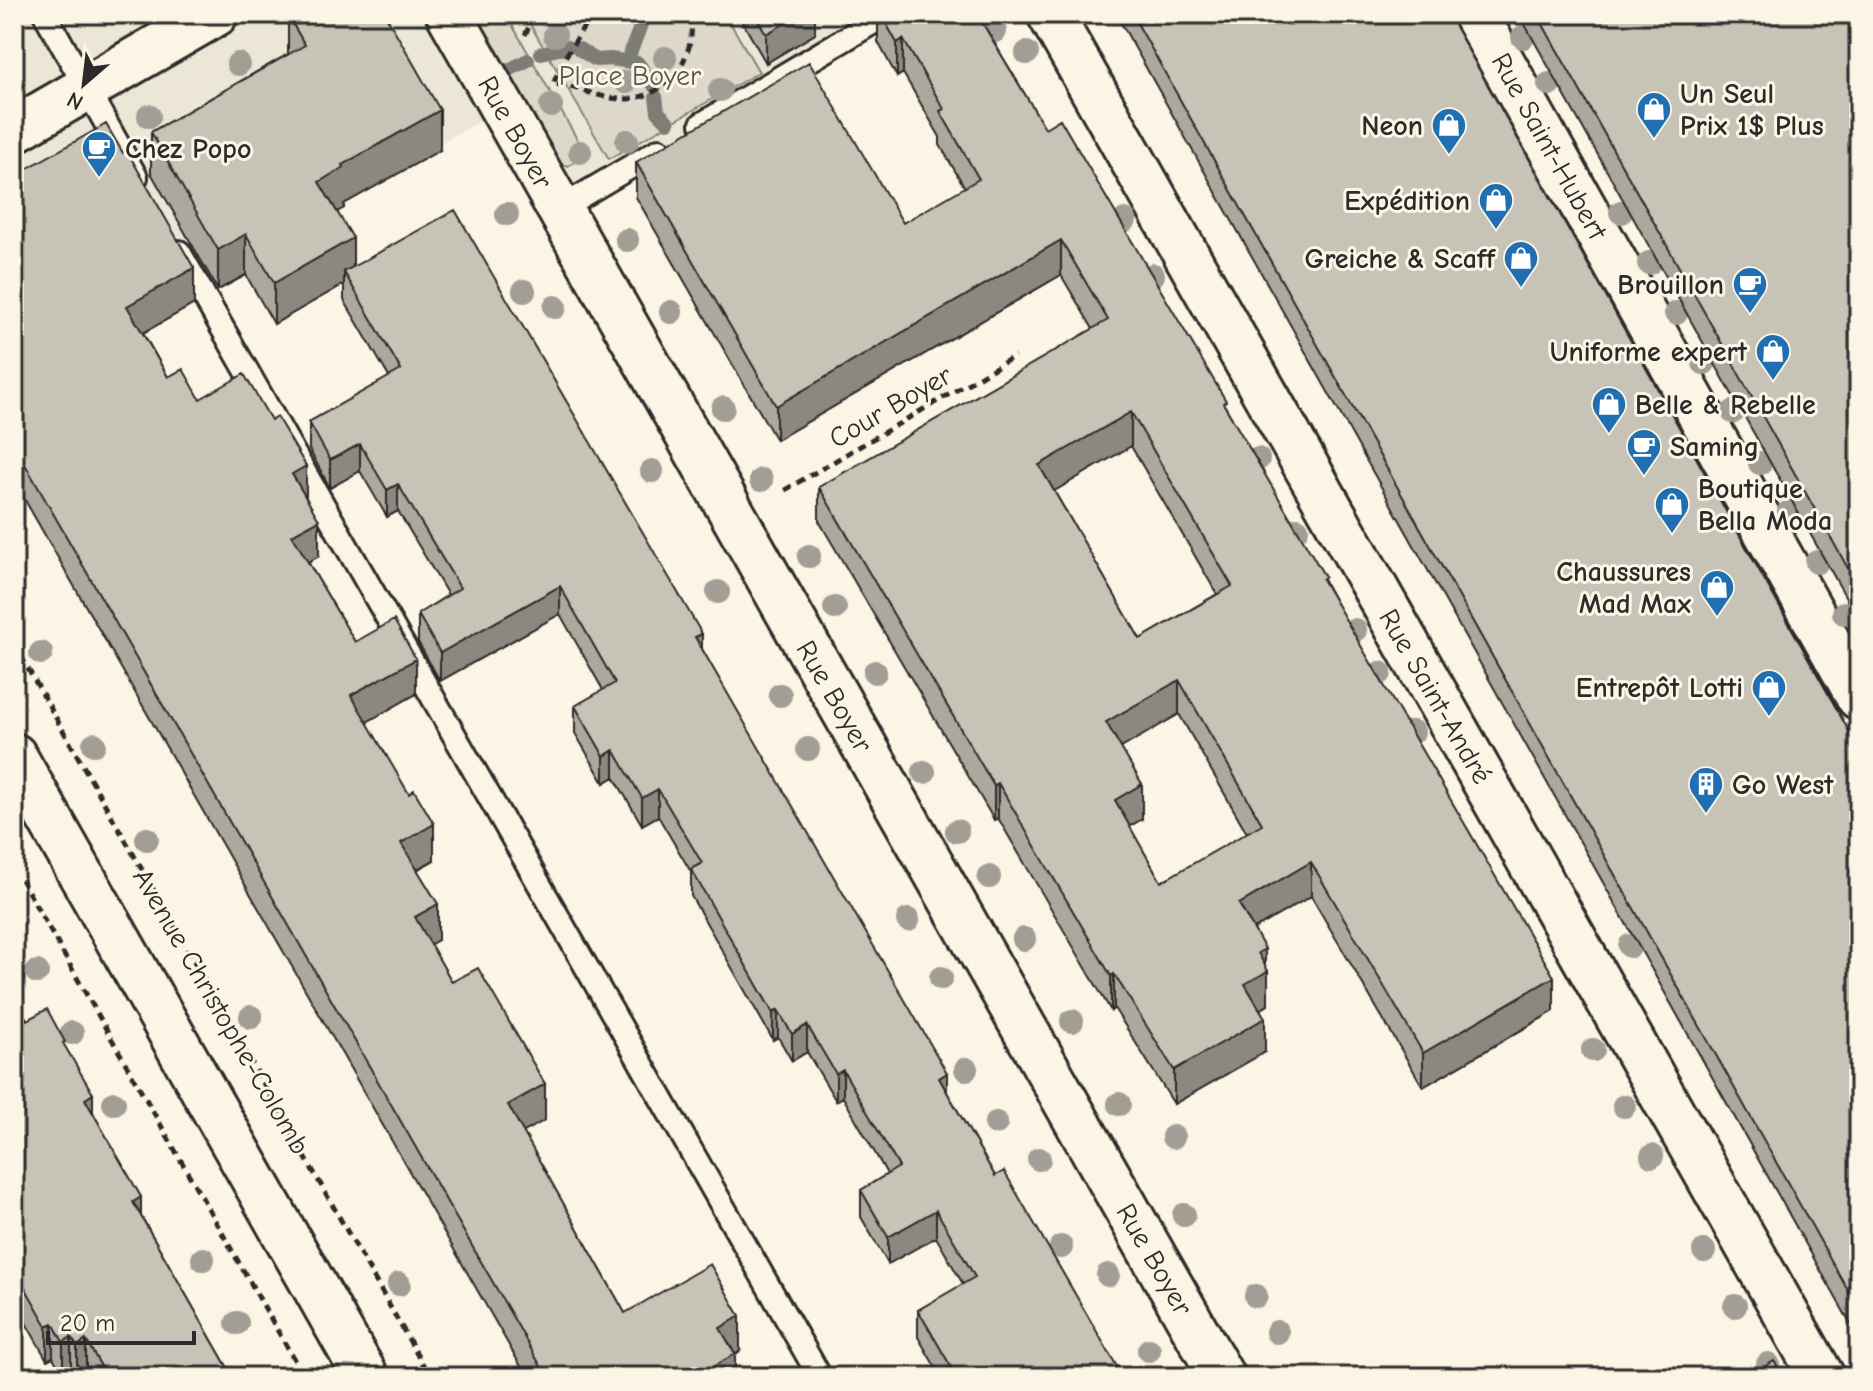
<svg xmlns="http://www.w3.org/2000/svg" width="1873" height="1391" font-family="'Comic Neue',sans-serif">
	<style>
		.built { fill: #ece6d7 }
		.green { fill: #ded8ca; stroke: #84827a; stroke-width: 2 }
		.lines { fill: none; stroke-linecap: round; stroke-linejoin: round }
		.stream { stroke: #7d7b74; stroke-width: 14 }
		.lane-casing { stroke: #2b2b2b; stroke-width: 28 }
		.street-casing { stroke: #2b2b2b; stroke-width: 50 }
		.secondary-casing { stroke: #2b2b2b; stroke-width: 50 }
		.path { stroke: #2b2b2b; stroke-width: 5; stroke-dasharray: 8 6; stroke-linecap: butt }
		.lane { stroke: #fcf5e5; stroke-width: 22 }
		.street { stroke: #fcf5e5; stroke-width: 44 }
		.secondary { stroke: #fcf5e5; stroke-width: 44 }
		.tree { fill: #a29e95 }
		.wall { fill: #aca89d; stroke: #2b2b2b; stroke-width: 2; fill-rule: evenodd }
		.shaded-wall { fill: #8c8880; stroke: #2b2b2b; stroke-width: 2 }
		.building { fill: #c8c3b7; stroke: #2b2b2b; stroke-width: 2; fill-rule: evenodd }
		.labels { text-anchor: middle; stroke-width: 6; stroke-linejoin: round; paint-order: stroke }
		.park-label { font-size: 28px; fill: #585653; stroke: #fcf5e5 }
		.poi-label { font-size: 28px; font-weight: bold; fill: #2b2b2b; stroke: #fcf5e5; text-anchor: end }
		.street-label { font-size: 28px; fill: #2b2b2b; stroke: #fcf5e5 }
	</style>
	<rect width="100%" height="100%" fill="#fcf5e5"/>
	<filter id="ink" filterUnits="userSpaceOnUse"><feTurbulence type="fractalNoise" baseFrequency=".0125" numOctaves="2"/><feDisplacementMap in="SourceGraphic" scale="16" xChannelSelector="R" yChannelSelector="G"/><feConvolveMatrix kernelMatrix="1 2 1 2 8 2 1 2 1" color-interpolation-filters="sRGB"/></filter>
	<g filter="url(#ink)">
		<path class="built" d="M14 14H890L559 209 503 108 14 381Z"/>
		<path class="green" d="M465 14H506L586 155 568 166 558 163Z
			M524 14H725L759 72 609 159Z"/>
		<g class="lines">
			<path class="stream" d="M579 49 596 60 611 59 638 63 655 87
				M541 53 567 47
				M627 61 642 22 650 14
				M505 72 528 60
				M656 97 658 112 668 122"/>
			<g class="lane-casing">
				<path id="lane" d="M45 14 136 177
					M1858 14 1859 15
					M702 124 887 14
					M559 209 659 150
					M179 252 820 1377"/>
			</g>
			<g class="street-casing">
				<path id="street" d="M449 14 1222 1377
					M1050 14 1822 1377
					M1475 14 1859 697"/>
			</g>
			<g class="secondary-casing">
				<path id="secondary" d="M14 130 215 14
					M14 756 366 1377"/>
			</g>
			<path class="path" d="M592 14 564 59 553 84C577 86 597 98 621 99 666 101 699 56 690 14
				M525 35 535 14
				M785 490 1015 356
				M14 644 430 1377
				M14 867 304 1377"/>
			<use href="#lane" class="lane"/>
			<use href="#street" class="street"/>
			<use href="#secondary" class="secondary"/>
		</g>
		<g class="tree">
			<circle cx="995" cy="31" r="12"/>
			<circle cx="555" cy="35" r="12"/>
			<circle cx="1523" cy="37" r="12"/>
			<circle cx="1027" cy="53" r="12"/>
			<circle cx="665" cy="58" r="12"/>
			<circle cx="238" cy="64" r="12"/>
			<circle cx="626" cy="82" r="12"/>
			<circle cx="1549" cy="84" r="12"/>
			<circle cx="720" cy="90" r="12"/>
			<circle cx="551" cy="106" r="12"/>
			<circle cx="149" cy="116" r="12"/>
			<circle cx="627" cy="141" r="12"/>
			<circle cx="580" cy="152" r="12"/>
			<circle cx="1621" cy="212" r="12"/>
			<circle cx="507" cy="214" r="12"/>
			<circle cx="1125" cy="220" r="12"/>
			<circle cx="627" cy="240" r="12"/>
			<circle cx="1649" cy="263" r="12"/>
			<circle cx="1153" cy="275" r="12"/>
			<circle cx="524" cy="291" r="12"/>
			<circle cx="555" cy="307" r="12"/>
			<circle cx="671" cy="312" r="12"/>
			<circle cx="1676" cy="313" r="12"/>
			<circle cx="1704" cy="363" r="12"/>
			<circle cx="723" cy="408" r="12"/>
			<circle cx="1733" cy="412" r="12"/>
			<circle cx="1258" cy="459" r="12"/>
			<circle cx="1760" cy="463" r="12"/>
			<circle cx="652" cy="471" r="12"/>
			<circle cx="761" cy="480" r="12"/>
			<circle cx="1789" cy="512" r="12"/>
			<circle cx="1297" cy="529" r="12"/>
			<circle cx="809" cy="556" r="12"/>
			<circle cx="1817" cy="562" r="12"/>
			<circle cx="718" cy="592" r="12"/>
			<circle cx="835" cy="608" r="12"/>
			<circle cx="1844" cy="613" r="12"/>
			<circle cx="1355" cy="630" r="12"/>
			<circle cx="41" cy="653" r="12"/>
			<circle cx="875" cy="672" r="12"/>
			<circle cx="1380" cy="673" r="12"/>
			<circle cx="780" cy="695" r="12"/>
			<circle cx="1413" cy="732" r="12"/>
			<circle cx="94" cy="744" r="12"/>
			<circle cx="808" cy="749" r="12"/>
			<circle cx="924" cy="772" r="12"/>
			<circle cx="957" cy="831" r="12"/>
			<circle cx="147" cy="839" r="12"/>
			<circle cx="989" cy="877" r="12"/>
			<circle cx="908" cy="920" r="12"/>
			<circle cx="1024" cy="939" r="12"/>
			<circle cx="1630" cy="946" r="12"/>
			<circle cx="37" cy="972" r="12"/>
			<circle cx="941" cy="978" r="12"/>
			<circle cx="251" cy="1017" r="12"/>
			<circle cx="1072" cy="1021" r="12"/>
			<circle cx="72" cy="1033" r="12"/>
			<circle cx="1593" cy="1050" r="12"/>
			<circle cx="966" cy="1069" r="12"/>
			<circle cx="114" cy="1103" r="12"/>
			<circle cx="1119" cy="1104" r="12"/>
			<circle cx="1624" cy="1106" r="12"/>
			<circle cx="996" cy="1123" r="12"/>
			<circle cx="1173" cy="1137" r="12"/>
			<circle cx="1652" cy="1156" r="12"/>
			<circle cx="1039" cy="1159" r="12"/>
			<circle cx="1184" cy="1215" r="12"/>
			<circle cx="1061" cy="1247" r="12"/>
			<circle cx="1704" cy="1251" r="12"/>
			<circle cx="203" cy="1259" r="12"/>
			<circle cx="1108" cy="1275" r="12"/>
			<circle cx="399" cy="1284" r="12"/>
			<circle cx="1256" cy="1296" r="12"/>
			<circle cx="1735" cy="1306" r="12"/>
			<circle cx="237" cy="1323" r="12"/>
			<circle cx="1277" cy="1332" r="12"/>
			<circle cx="1149" cy="1350" r="12"/>
			<circle cx="1768" cy="1364" r="12"/>
		</g>
		<path class="wall" d="M738 14H815V34L766 63Z
			M878 14H977L1045 128 1226 408 1325 583 1554 1011 1423 1087 1311 896 1254 929 1265 966 1268 1005 1260 1010 1265 1052 1174 1104 1114 1008 1111 1011 998 818 994 820 819 521V487L1093 329 1061 275 776 440 636 197V162L903 223 965 188 940 145V137L903 73 897 77 878 42ZM1131 446 1217 594 1140 639 1054 491ZM1179 714 1247 833 1161 882 1129 826 1142 819 1120 748Z
			M1116 14H1448L1859 749V1339Z
			M1519 14H1848L1857 29 1859 28V621Z
			M288 16 440 150 344 204V208L337 211 353 267 702 649 947 1092 995 1176 1123 1377H941L918 1337V1310L963 1284 936 1237 888 1264 861 1217V1190L887 1174 843 1097 836 1101 807 1052 792 1061 778 1037 773 1040 691 896V872L658 816 642 825 614 777 604 783 575 733V706L603 690 560 614 440 681 418 642V614L448 595 398 511 387 517 360 471 330 488 309 449V422L389 377 344 300V284L274 324 246 275 218 290 151 173V132L288 54Z
			M123 153 194 304 143 333 168 377 200 399 306 498 319 556 308 562 355 642 416 694 366 722 434 860 417 870 438 940 430 944 452 982 545 1120 523 1132 625 1313 740 1351 735 1355V1377H527L14 481V176Z
			M14 997 27 1020 65 1048 93 1112 141 1216 233 1377H87L86 1374 81 1377H75L71 1371 63 1376 53 1357 47 1360 14 1302Z"/>
		<path class="shaded-wall" d="M801 14H815V34L766 63V34Z
			M903 39V73L897 77V43Z
			M440 110V150L344 204V208L319 222V182L342 165Z
			M246 234V275L218 290V250Z
			M353 238V278L344 272V284L274 324V283Z
			M1061 240V275L776 440V406Z
			M194 268V304L127 342V306Z
			M1131 412V446L1039 500V465Z
			M360 444V471L330 488V460Z
			M306 466V502L292 474Z
			M398 484V511L387 517V490Z
			M319 520V556L292 571V535Z
			M560 586V614L440 681V653Z
			M702 634V661L695 637Z
			M416 659V694L351 731V695Z
			M1179 680V714L1106 757V722Z
			M614 750V777L604 783V756Z
			M998 783V818L994 820V786Z
			M1142 784V819L1115 835V800Z
			M658 789V816L642 825V798Z
			M434 824V860L401 878V843Z
			M1311 862V896L1239 938V904Z
			M438 904V940L415 953V917Z
			M1265 949V972L1268 971V1005L1245 1018V984L1258 953Z
			M1114 974V1008L1111 1011V976Z
			M1554 977V1011L1423 1087V1053Z
			M778 1010V1037L773 1040V1013Z
			M1265 1018V1052L1174 1104V1070Z
			M807 1025V1052L792 1061V1034Z
			M843 1070V1097L836 1101V1074Z
			M947 1073V1100L939 1078Z
			M545 1084V1120L508 1141V1105Z
			M93 1094V1128L85 1099Z
			M141 1197V1231L133 1202Z
			M936 1210V1237L888 1264V1237Z
			M740 1316V1351L735 1355V1377H695L720 1328Z
			M53 1323V1357L47 1360V1326Z
			M71 1337V1371L63 1376V1342Z
			M86 1340V1374L81 1377H77V1346Z
			M994 1370V1377H982Z"/>
		<path class="building" d="M291 14H385L440 110 342 165 344 167 319 182 353 238 274 283 246 234 218 250 151 132 305 45 288 16Z
			M755 14H801L766 34Z
			M881 14H977L1045 128 1060 119 1226 401 1223 403 1325 577 1322 579 1554 977 1423 1053 1311 862 1239 904 1265 949 1258 953 1268 971 1245 984 1265 1018 1174 1070 1114 974 1111 976 998 783 994 786 819 487 1108 320 1061 240 776 406 636 162 809 62 903 223 979 179 940 111 944 109 903 39 897 43ZM1131 412 1232 586 1140 639 1039 465ZM1179 680 1262 824 1161 882 1115 800 1142 784 1106 722Z
			M1132 14H1448L1859 749V1310Z
			M1537 14H1848L1857 29 1859 28V588Z
			M106 124 123 153 127 151 194 268 127 306 168 377 183 369 200 399 244 374 271 420 277 417 306 466 292 474 319 520 292 535 355 642 394 620 416 659 351 695 409 794 414 790 434 824 401 843 438 904 415 917 452 982 478 968 545 1084 508 1105 625 1313 710 1264 740 1316 720 1328 735 1354 695 1377H547L14 445V176Z
			M455 210 702 634 695 637 947 1073 939 1078 995 1176 1004 1171 1123 1377H998L994 1370 982 1377H957L918 1310 975 1277 936 1210 888 1237 861 1190 899 1167 843 1070 836 1074 807 1025 792 1034 778 1010 773 1013 691 869 702 863 658 789 642 798 614 750 604 756 575 706 615 683 560 586 440 653 418 614 460 588 398 484 387 490 360 444 330 460 309 422 401 370 344 272Z
			M14 997 27 1020 47 1009 65 1042 63 1043 93 1094 85 1099 141 1197 133 1202 233 1377H107L86 1340 77 1346 71 1337 63 1342 53 1323 47 1326 14 1268Z
			M1774 1361 1784 1377H1747Z"/>
	</g>
	<defs>
		<g id="shop-pin" transform="scale(1.8)"><path d="M0 17L-7.5 6A9.5 9.5 0 1 1 7.5 6Z" fill="#1f6fb2" stroke="#fcf5e5"/><path d="M-5-2.5h2.3a2.7 3.5 0 0 1 5.4 0H5L5.5 6h-11ZM-1.5-2.5h3a1.5 2.3 0 0 0-3 0Z" fill="#fff"/></g>
		<g id="cafe-pin" transform="scale(1.8)"><path d="M0 17L-7.5 6A9.5 9.5 0 1 1 7.5 6Z" fill="#1f6fb2" stroke="#fcf5e5"/><path d="M-5.5-4.5H6V0H3Q3 3.5 0 3.5H-2.5Q-5.5 3.5-5.5 0ZM3-3.2v2h1.7v-2ZM-6 4.5H4V6H-6Z" fill="#fff"/></g>
		<g id="building-pin" transform="scale(1.8)"><path d="M0 17L-7.5 6A9.5 9.5 0 1 1 7.5 6Z" fill="#1f6fb2" stroke="#fcf5e5"/><path d="M-4-6H4V6H1V3H-1V6H-4ZM-2.5-4.3h1.7v1.8h-1.7ZM.8-4.3h1.7v1.8H.8ZM-2.5-1h1.7V.8h-1.7ZM.8-1h1.7V.8H.8Z" fill="#fff"/></g>
	</defs>
	<g fill-rule="evenodd">
		<use href="#shop-pin" x="1654" y="109"/>
		<use href="#shop-pin" x="1449" y="125"/>
		<use href="#cafe-pin" x="99" y="148"/>
		<use href="#shop-pin" x="1496" y="200"/>
		<use href="#shop-pin" x="1521" y="258"/>
		<use href="#cafe-pin" x="1750" y="284"/>
		<use href="#shop-pin" x="1773" y="351"/>
		<use href="#shop-pin" x="1609" y="404"/>
		<use href="#cafe-pin" x="1644" y="446"/>
		<use href="#shop-pin" x="1672" y="504"/>
		<use href="#shop-pin" x="1717" y="587"/>
		<use href="#shop-pin" x="1769" y="687"/>
		<use href="#building-pin" x="1706" y="784"/>
	</g>
	<g class="labels">
		<g class="park-label">
			<text x="630" y="85">Place Boyer</text>
		</g>
		<g class="poi-label">
			<text x="1680" y="103" text-anchor="start">Un Seul<tspan x="1680" dy="32">Prix 1$ Plus</tspan></text>
			<text x="1423" y="135">Neon</text>
			<text x="125" y="158" text-anchor="start">Chez Popo</text>
			<text x="1470" y="210">Expédition</text>
			<text x="1495" y="268">Greiche &amp; Scaff</text>
			<text x="1724" y="294">Brouillon</text>
			<text x="1747" y="361">Uniforme expert</text>
			<text x="1635" y="414" text-anchor="start">Belle &amp; Rebelle</text>
			<text x="1670" y="456" text-anchor="start">Saming</text>
			<text x="1698" y="498" text-anchor="start">Boutique<tspan x="1698" dy="32">Bella Moda</tspan></text>
			<text x="1691" y="581">Chaussures<tspan x="1691" dy="32">Mad Max</tspan></text>
			<text x="1743" y="697">Entrepôt Lotti</text>
			<text x="1732" y="794" text-anchor="start">Go West</text>
		</g>
		<g class="street-label">
			<text transform="translate(516 132) rotate(61)" y="10">Rue Boyer</text>
			<text transform="translate(1550 146) rotate(61)" y="10">Rue Saint-Hubert</text>
			<text transform="translate(890 406) rotate(-30)" y="10">Cour Boyer</text>
			<text transform="translate(835 696) rotate(60)" y="10">Rue Boyer</text>
			<text transform="translate(1436 696) rotate(60)" y="10">Rue Saint-André</text>
			<text transform="translate(222 1011) rotate(60)" y="10">Avenue Christophe-Colomb</text>
			<text transform="translate(1155 1259) rotate(60)" y="10">Rue Boyer</text>
		</g>
	</g>
	<rect width="1873" height="1391" fill="none" stroke="#fcf5e5" stroke-width="48"/>
	<rect x="24" y="24" width="1825" height="1343" fill="none" stroke="#2b2b2b" stroke-width="3" filter="url(#ink)"/>
	<g transform="translate(84 84) rotate(208)" stroke="#fcf5e5" stroke-width="6" paint-order="stroke">
	<path d="M0-6L14 30L0 20L-14 30Z" fill="#2b2b2b"/>
	<text y="-12" font-size="22" font-weight="bold" text-anchor="middle" fill="#2b2b2b">N</text>
	</g>
	<path d="M48 1331v12h146v-12" fill="none" stroke="#2b2b2b" stroke-width="4"/>
	<text x="60" y="1331" font-size="24" fill="#2b2b2b" stroke="#fcf5e5" stroke-width="6" paint-order="stroke">20 m</text>
</svg>
